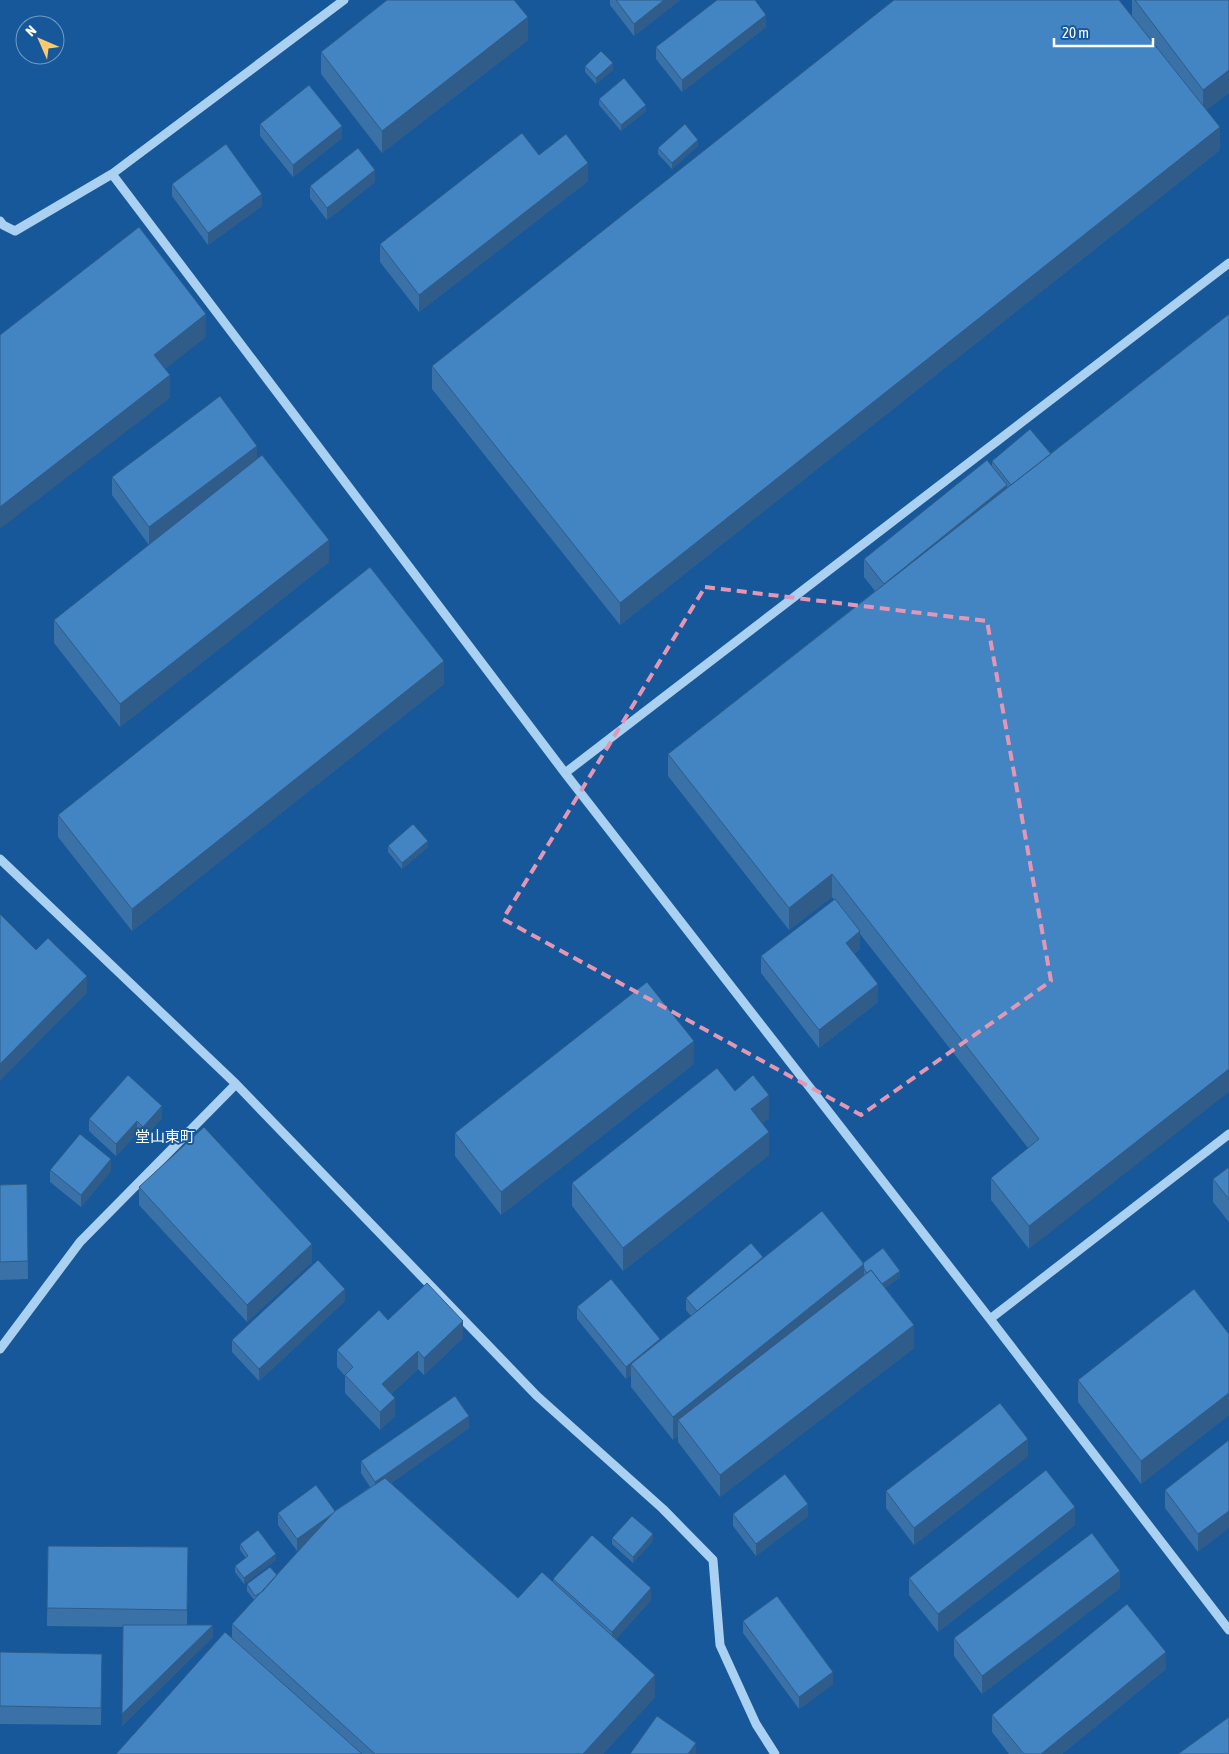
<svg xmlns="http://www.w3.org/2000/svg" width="1229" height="1754" font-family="'Asap Condensed','Noto Sans JP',sans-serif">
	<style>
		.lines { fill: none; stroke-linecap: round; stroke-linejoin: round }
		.minor { stroke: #aad0f2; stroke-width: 9 }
		.wall { fill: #3a72a7 }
		.shaded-wall { fill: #2f5c88 }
		.building { fill: #4384c2; stroke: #2f5c88 }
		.marked { fill: none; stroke: #e497b5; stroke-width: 4; stroke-dasharray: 10 6; stroke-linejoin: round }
		.labels { text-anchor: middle; stroke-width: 4; stroke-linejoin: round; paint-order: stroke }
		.neighbourhood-label { font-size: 15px; fill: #fff; stroke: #165899 }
	</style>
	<rect width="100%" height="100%" fill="#165899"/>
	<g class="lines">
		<path class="minor" d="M112 174 565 773 990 1319 1229 1630
			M0 221 3 225 15 231 112 174 344 0
			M565 773 1229 263
			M0 859 236 1084 537 1396 663 1509 713 1560 720 1645 756 1724 775 1754
			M990 1319 1229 1134
			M0 1349 80 1242 236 1084"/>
	</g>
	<path class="wall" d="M610 0H680L634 36 610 5Z
		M1132 0H1229V93L1206 110 1220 150 620 625 432 389V366L1132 16Z
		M766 27 682 92 656 59V47Z
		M528 40 382 153 321 74V52Z
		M585 66 613 70 596 84 585 72Z
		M599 99 646 111 621 131 599 105Z
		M260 124 342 138 293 177 260 136Z
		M698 146 672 169 658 154V148Z
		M539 155 588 181 419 312 380 262V244Z
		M375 182 327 220 310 198V186Z
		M172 184 262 206 208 245 172 196Z
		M1229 314 1029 1249 991 1200V1178L1028 1148 860 934V949L854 954 878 1002 819 1048 761 973V956L834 900 832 897 789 930 668 776V754L875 591 864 577V559L992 466V461L1051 454Z
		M257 460 329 562 120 727 54 643V620L149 545 112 495V477Z
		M444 684 132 931 58 837V815Z
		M388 846 428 847 402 869 388 852Z
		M694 1064 501 1215 455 1156V1133Z
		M735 1091 769 1118 762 1123 769 1155 623 1271 572 1206V1183Z
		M162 1118 143 1139 137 1133 116 1156 89 1131V1119Z
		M1229 1167V1222L1213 1202V1179Z
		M50 1170 111 1171 81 1207 50 1182Z
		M27 1184 28 1279 0 1280V1185Z
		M139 1187 312 1262 247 1322 139 1205Z
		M763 1258 863 1263 900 1277 885 1288 914 1348 720 1497 678 1442V1436L673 1440 631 1387V1374L626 1379 577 1319V1307L660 1341 691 1316 686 1310V1298Z
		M345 1301 259 1381 232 1352V1340Z
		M388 1320 463 1338 424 1375 418 1369 391 1394 395 1416 380 1430 345 1393V1376L337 1367V1350Z
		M1229 1334V1415L1141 1484 1078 1402V1380Z
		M469 1428 391 1483 518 1598 553 1582V1579L651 1600 616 1639 655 1697 603 1754H116L232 1639V1624L254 1600 247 1591V1584L277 1575 301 1548 297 1551 278 1525V1513L335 1511 370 1487 361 1473V1461Z
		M1229 1440 1198 1552 1165 1508V1490Z
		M1028 1456 914 1545 886 1508V1491Z
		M733 1514 808 1516 756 1556 733 1526Z
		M1075 1525 938 1632 909 1595V1578Z
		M612 1538 653 1541 633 1563 612 1544Z
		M240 1544 276 1560 244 1584 235 1572V1566L246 1558 240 1550Z
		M48 1546 188 1547 187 1625 213 1637 122 1726 123 1627 47 1626Z
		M1120 1588 982 1694 954 1656V1638Z
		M743 1621 833 1684 799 1709 743 1633Z
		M0 1652 102 1671 101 1725 0 1724Z
		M1166 1669 1062 1754H1009L992 1732V1715Z"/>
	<path class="shaded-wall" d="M664 0H680L634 36V24Z
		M766 15V27L682 92V80Z
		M528 17V40L382 153V131Z
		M613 63V70L596 84V78Z
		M1229 70V93L1203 112V90Z
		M646 105V111L621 131V125Z
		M342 126V138L293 177V165Z
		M1220 127V150L620 625V603Z
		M698 140V146L672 169V163Z
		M588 163V181L419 312V295Z
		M375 170V182L327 220V208Z
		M262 194V206L208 245V233Z
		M206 314V337L154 378V355Z
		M170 375V398L0 529V507Z
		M257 446V464L149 545V527Z
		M1007 485V502L884 584Z
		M329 540V562L120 727V704Z
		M444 661V684L132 931V909Z
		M428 841V847L402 869V863Z
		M832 874V897L789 930V908Z
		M860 931V949L846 960V943Z
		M87 976V993L0 1081V1064Z
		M878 984V1002L819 1048V1030Z
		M694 1041V1064L501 1215V1192Z
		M1229 1069V1092L1029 1249V1226Z
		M769 1095V1118L751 1132V1109Z
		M162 1106V1118L143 1139V1127Z
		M137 1121V1133L116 1156V1144Z
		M769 1132V1155L623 1271V1248Z
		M111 1159V1171L81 1207V1195Z
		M312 1244V1262L247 1322V1305Z
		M864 1264V1286L678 1420V1436L673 1440V1417Z
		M900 1271V1277L878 1293V1287Z
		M345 1289V1301L259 1381V1369Z
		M463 1321V1338L424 1375V1358Z
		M914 1325V1348L720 1497V1475Z
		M660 1339V1351L631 1364V1374L626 1379V1367Z
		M418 1351V1369L382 1402V1384Z
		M1229 1393V1415L1141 1484V1461Z
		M395 1398V1416L380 1430V1412Z
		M469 1416V1428L375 1494V1482Z
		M1028 1439V1456L914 1545V1528Z
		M808 1504V1516L756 1556V1544Z
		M1075 1507V1525L938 1632V1614Z
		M1229 1511V1528L1198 1552V1534Z
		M335 1512V1524L297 1551V1539Z
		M653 1534V1541L633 1563V1557Z
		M276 1554V1560L244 1584V1578Z
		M1120 1571V1588L982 1694V1676Z
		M651 1588V1600L612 1644V1632Z
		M213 1625V1637L122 1726V1714Z
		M1166 1652V1669L1062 1754H1041Z
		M833 1672V1684L799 1709V1697Z
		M655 1675V1697L603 1754H583Z
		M696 1743V1754H688Z"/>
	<path class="building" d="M387 0H514L528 17 382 131 321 52Z
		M616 0H664L634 24Z
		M717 0H755L766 15 682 80 656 47Z
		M894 0H1119L1220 127 620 603 432 366Z
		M1135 0H1229V70L1203 90Z
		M601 51 613 63 596 78 585 66Z
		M624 78 646 105 621 125 599 99Z
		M309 85 342 126 293 165 260 124Z
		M685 124 698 140 672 163 658 148Z
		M522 133 539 155 566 134 588 163 419 295 380 244Z
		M226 144 262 194 208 233 172 184Z
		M358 148 375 170 327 208 310 186Z
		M139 227 206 314 154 355 170 375 0 507V335Z
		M1229 314V1069L1029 1226 991 1178 1039 1139 832 874 789 908 668 754Z
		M220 396 257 446 149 527 112 477Z
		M1030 429 1051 454 1011 485 992 461Z
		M262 455 329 540 120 704 54 620Z
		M987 460 1007 485 884 584 864 559Z
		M370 567 444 661 132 909 58 815Z
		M413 824 428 841 402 863 388 846Z
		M835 899 860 931 846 943 878 984 819 1030 761 956Z
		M0 914 36 950 48 938 87 976 0 1064Z
		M647 982 694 1041 501 1192 455 1133Z
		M717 1068 735 1091 753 1075 769 1095 751 1109 769 1132 623 1248 572 1183Z
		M128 1075 162 1106 143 1127 137 1121 116 1144 89 1119Z
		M204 1127 312 1244 247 1305 139 1187Z
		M80 1134 111 1159 81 1195 50 1170Z
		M1229 1167V1199L1213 1179Z
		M27 1184 28 1261 0 1262V1185Z
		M822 1211 864 1264 673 1417 631 1364Z
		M751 1243 763 1257 697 1311 686 1298Z
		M883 1248 900 1271 882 1284 871 1270 867 1273 864 1269 863 1263Z
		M318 1260 345 1289 259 1369 232 1340Z
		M871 1270 914 1325 720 1475 678 1420Z
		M611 1279 660 1339 626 1367 577 1307Z
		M427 1283 463 1321 424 1358 418 1351 382 1384 395 1398 380 1412 345 1375 353 1367 337 1350 379 1310 388 1320Z
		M1194 1289 1229 1334V1393L1141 1461 1078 1380Z
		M455 1396 469 1416 375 1482 361 1461Z
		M1000 1403 1028 1439 914 1528 886 1491Z
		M1229 1440V1511L1198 1534 1165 1490Z
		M1046 1470 1075 1507 938 1614 909 1578Z
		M785 1474 808 1504 756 1544 733 1514Z
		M385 1478 518 1598 542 1572 655 1675 583 1754H375L232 1624 335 1511Z
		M316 1485 335 1511 332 1514 297 1539 278 1513Z
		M632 1516 653 1534 633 1557 612 1538Z
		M258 1530 276 1554 244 1578 235 1566 248 1556 240 1544Z
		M1092 1533 1120 1571 982 1676 954 1638Z
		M592 1535 651 1588 612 1632 553 1579Z
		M48 1546 188 1547 187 1610 47 1608Z
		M270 1567 277 1575 263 1591 255 1596 247 1584Z
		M777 1596 833 1672 799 1697 743 1621Z
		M1127 1604 1166 1652 1041 1754H1024L992 1715Z
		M123 1625H213L122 1714Z
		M225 1632 362 1754H116Z
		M0 1652 102 1654 101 1708 0 1706Z
		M657 1716 696 1743 688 1754H630Z
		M1229 1717V1754H1178Z"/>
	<path class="marked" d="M705 587 987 621 1051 981 861 1115 503 919Z"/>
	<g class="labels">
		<g class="neighbourhood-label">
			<text x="165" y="1142">堂山東町</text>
		</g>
	</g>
	<g transform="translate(40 40) rotate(315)"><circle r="24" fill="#165899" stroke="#739bc2"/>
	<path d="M0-4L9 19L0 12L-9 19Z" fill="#ffca6b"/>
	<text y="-8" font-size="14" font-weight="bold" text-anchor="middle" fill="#ffffff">N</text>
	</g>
	<path d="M1054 38v8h99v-8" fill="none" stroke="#ffffff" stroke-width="2.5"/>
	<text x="1062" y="38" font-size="15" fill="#ffffff" stroke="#165899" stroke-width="4" paint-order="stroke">20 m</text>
</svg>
